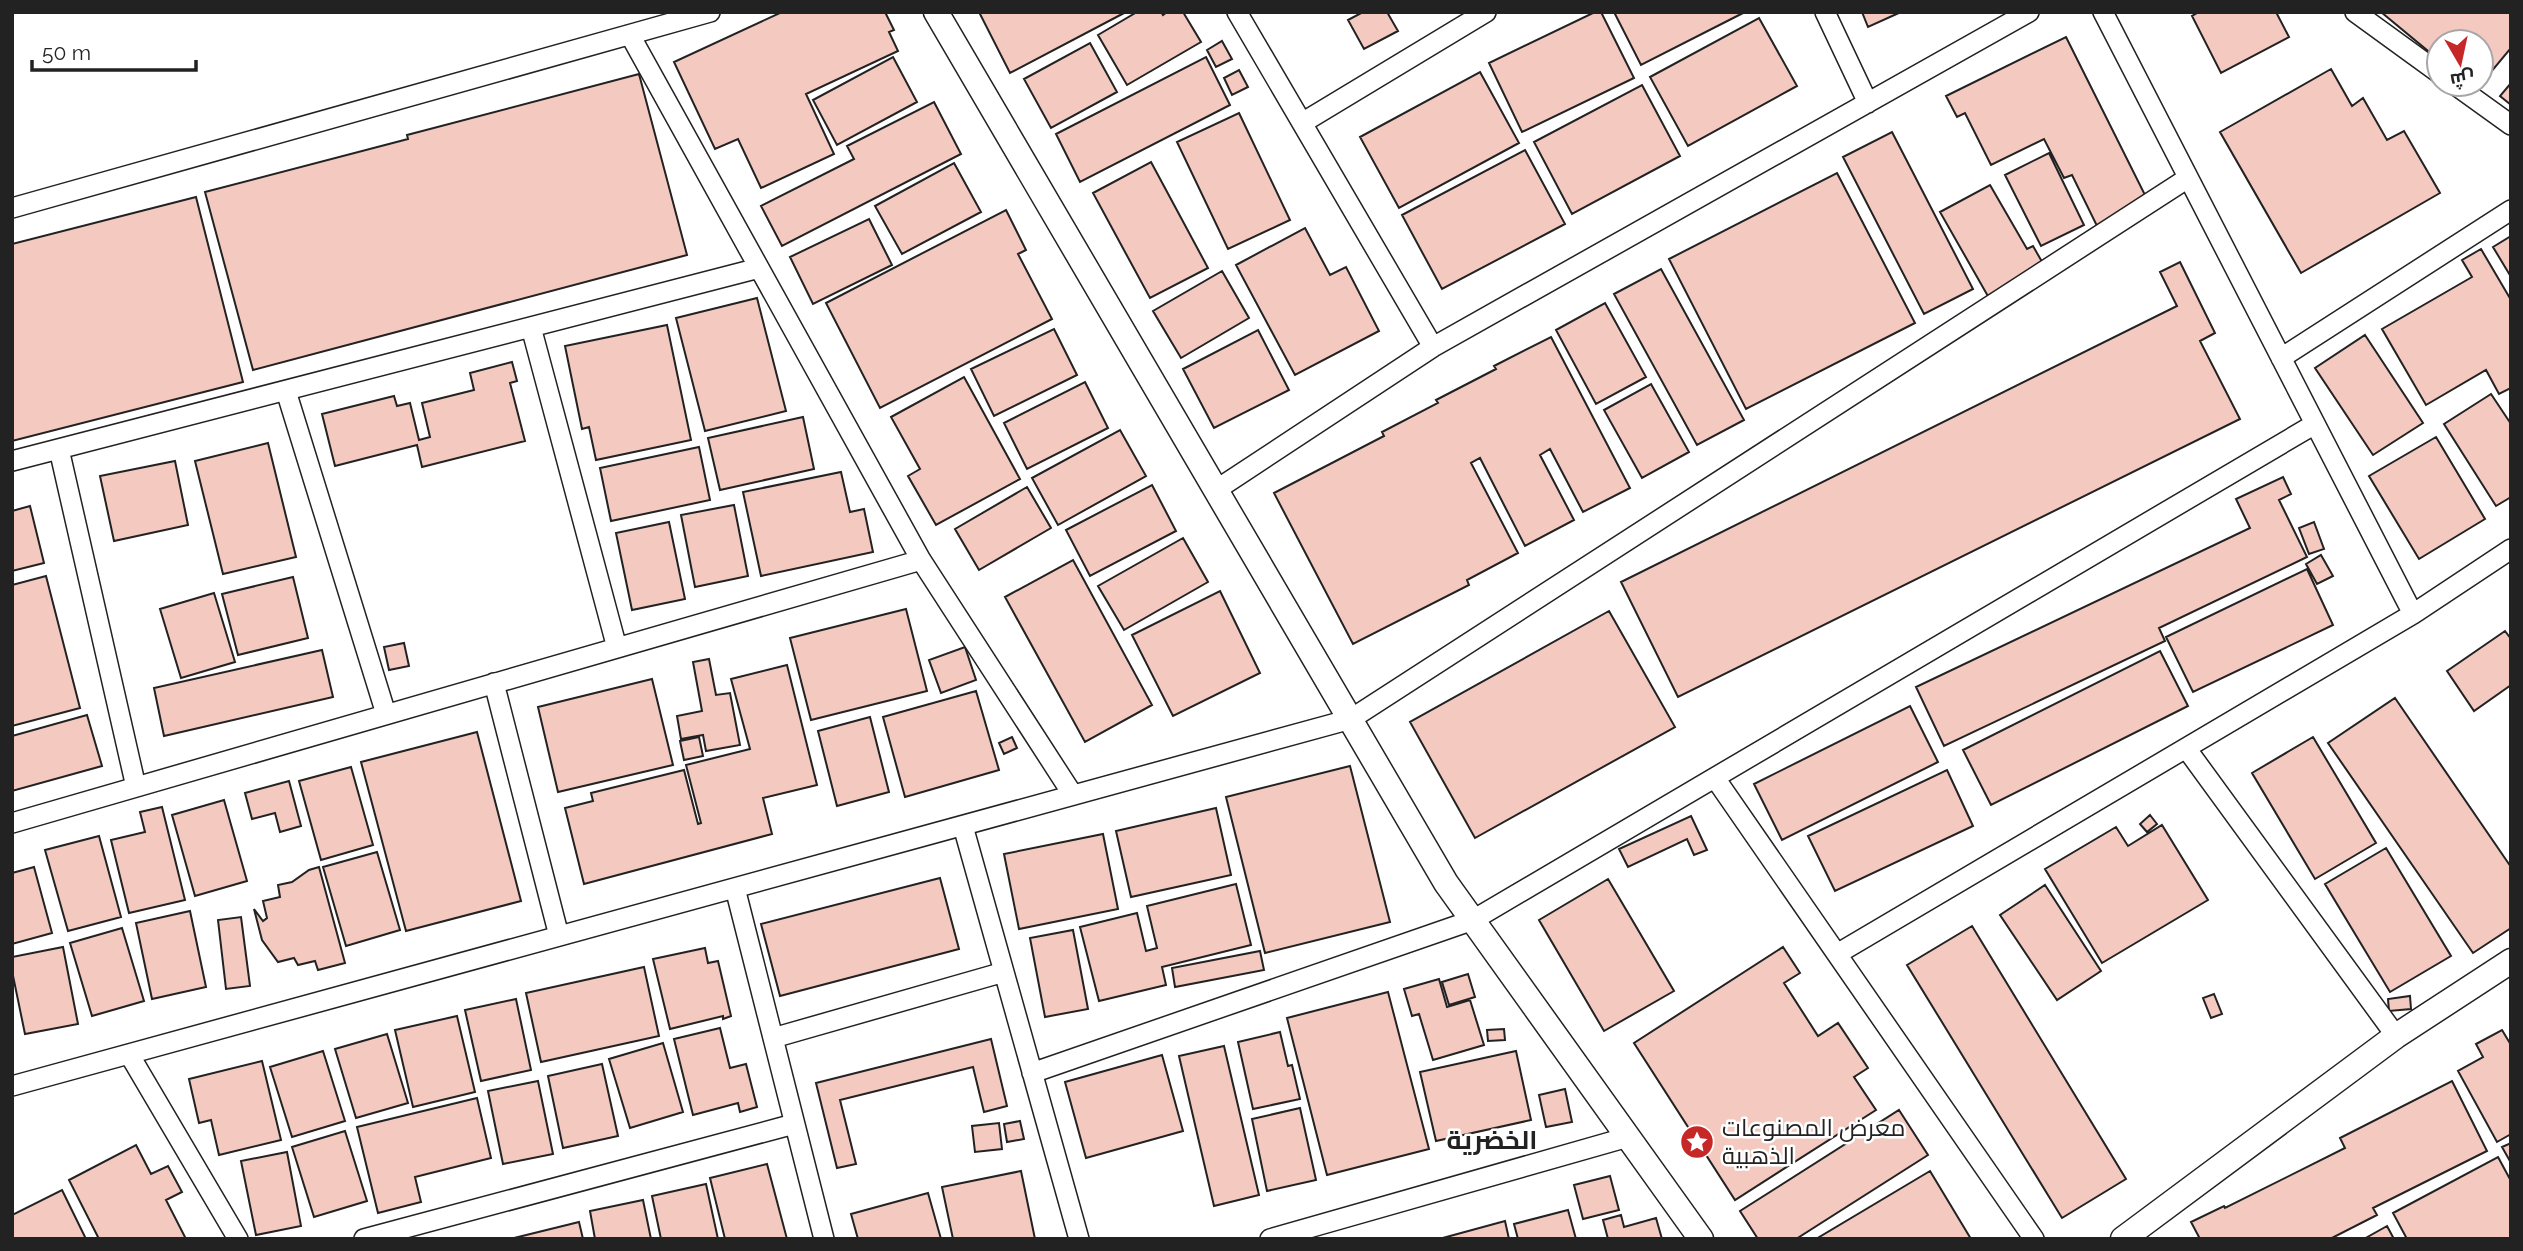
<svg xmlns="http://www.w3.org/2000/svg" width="2523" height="1251" font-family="Raleway,Cairo,sans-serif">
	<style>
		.building { fill: #f3c9c0; stroke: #222; stroke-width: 2 }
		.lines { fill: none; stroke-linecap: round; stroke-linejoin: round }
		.minor-casing { stroke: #222; stroke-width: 22 }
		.tertiary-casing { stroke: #222; stroke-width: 27 }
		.minor { stroke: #fff; stroke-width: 19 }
		.tertiary { stroke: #fff; stroke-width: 24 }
		.labels { text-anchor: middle; stroke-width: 5; stroke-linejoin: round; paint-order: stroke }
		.poi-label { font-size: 24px; fill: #222; stroke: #fff; text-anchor: start }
		.neighbourhood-label { font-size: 26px; font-weight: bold; fill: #222; stroke: #fff }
	</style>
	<rect width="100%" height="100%" fill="#fff"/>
	<path class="building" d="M782 12H885L894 30 889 32 898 51 806 94 834 154 761 188 738 139 715 149 674 62Z
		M979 12H1126L1010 73Z
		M1137 12H1161L1163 15 1167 12H1183L1201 42 1127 85 1098 35Z
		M1363 12H1387L1398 31 1364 49 1348 20Z
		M1595 12H1601L1634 78 1522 132 1489 63Z
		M1614 12H1745L1641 65Z
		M1862 12H1901L1868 27Z
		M2199 12H2276L2289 37 2221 73 2192 16Z
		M2381 12H2511V48L2481 84V42H2439V60Z
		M1759 18 1797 86 1688 146 1650 77Z
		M2066 37 2148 201 2097 226 2072 175 2064 178 2044 139 1991 165 1965 113 1957 117 1946 96Z
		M1222 41 1232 59 1216 67 1207 50Z
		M1090 43 1117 92 1051 128 1024 79Z
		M893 57 917 102 837 145 813 100Z
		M1206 57 1230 105 1080 182 1056 134Z
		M2331 69 2352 106 2363 98 2387 140 2404 131 2440 193 2301 273 2220 132Z
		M1239 70 1248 87 1232 95 1224 78Z
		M1480 72 1519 143 1399 208 1360 137Z
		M639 74 687 255 253 370 205 192 408 139 407 135Z
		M2511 83V105L2500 96Z
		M1642 85 1680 156 1572 214 1534 142Z
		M934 102 961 154 782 246 761 206 854 159 847 146Z
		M1239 113 1290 220 1228 249 1177 142Z
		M1892 132 1973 289 1924 314 1843 157Z
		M1525 150 1565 224 1442 289 1402 215Z
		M2049 153 2084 225 2041 246 2005 175Z
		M1151 162 1208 268 1150 298 1093 193Z
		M954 163 981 212 902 254 875 206Z
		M1837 173 1915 323 1746 409 1669 259Z
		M1990 185 2027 249 2033 246 2045 267 1989 298 1940 212Z
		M196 197 243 382 12 441V244Z
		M1006 210 1026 250 1018 254 1052 319 880 408 826 303Z
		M869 219 892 265 813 304 790 257Z
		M1305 228 1330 275 1346 267 1379 331 1295 375 1236 265Z
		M2511 236V277L2493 247Z
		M2481 249 2511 300V388L2499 394 2486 370 2426 405 2382 329 2472 277 2462 260Z
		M2180 262 2215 333 2200 341 2240 419 1678 697 1621 582 2177 306 2160 272Z
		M1661 269 1744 420 1697 445 1614 294Z
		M1222 271 1249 318 1181 358 1153 311Z
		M757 298 786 411 705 431 676 318Z
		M1605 303 1646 377 1596 404 1556 330Z
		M667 325 691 440 596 460 589 427 582 429 565 346Z
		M1054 329 1077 375 994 416 971 369Z
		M1258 330 1289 390 1214 428 1183 369Z
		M2365 335 2423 423 2373 455 2315 368Z
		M1551 337 1630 488 1583 512 1550 449 1540 455 1574 520 1525 546 1480 458 1471 463 1518 553 1467 580 1469 585 1353 644 1274 493 1384 436 1382 432 1438 403 1436 400 1496 369 1494 366Z
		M512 362 517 381 510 383 525 441 422 467 417 445 335 466 322 414 394 396 397 406 410 403 419 440 430 437 422 403 474 390 470 373Z
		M964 377 1020 479 936 525 908 476 920 469 891 417Z
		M1085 382 1108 428 1027 469 1004 423Z
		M1651 384 1689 452 1642 478 1604 410Z
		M2491 394 2511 424V497L2496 506 2444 424Z
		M803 417 814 469 720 490 708 438Z
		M1120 430 1146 476 1058 525 1032 478Z
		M2436 437 2485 519 2419 559 2369 476Z
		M268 443 296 557 223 574 195 461Z
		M699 447 710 500 611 521 600 468Z
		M175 461 188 525 114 541 100 476Z
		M841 472 850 512 864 509 873 552 761 576 743 492Z
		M2283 477 2291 494 2279 500 2307 557 2159 628 2165 641 1944 746 1916 687 2250 528 2236 499Z
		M1152 485 1176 531 1090 576 1066 530Z
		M1027 487 1051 528 979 570 955 529Z
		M734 505 748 576 695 587 681 515Z
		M30 506 44 563 12 571V511Z
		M669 522 685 599 632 610 616 533Z
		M2314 522 2324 549 2309 554 2299 528Z
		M1183 538 1208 582 1124 630 1098 586Z
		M2321 555 2333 576 2317 584 2306 564Z
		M1073 560 1152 705 1085 742 1005 597Z
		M2307 569 2333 625 2193 692 2166 637Z
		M46 576 80 708 12 726V585Z
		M293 577 308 638 238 655 222 594Z
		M1220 591 1260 673 1173 716 1132 635Z
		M214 593 235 662 181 678 160 609Z
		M906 609 927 691 811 720 790 638Z
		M1609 611 1675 727 1475 838 1410 722Z
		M2505 631 2511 639V685L2474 711 2447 671Z
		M404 643 409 666 389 670 384 647Z
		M965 647 976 680 941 693 929 660Z
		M322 650 333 697 164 736 154 688Z
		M2160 651 2188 706 1991 805 1963 750Z
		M709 659 716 695 730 693 740 745 706 751 703 735 681 739 677 716 702 711 693 662Z
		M787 665 817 785 763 798 772 834 584 884 565 808 593 801 591 793 684 770 698 824 701 823 686 765 750 749 731 679Z
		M652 679 673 765 558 792 538 707Z
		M976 691 999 770 905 797 883 717Z
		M2395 698 2511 867V928L2473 953 2328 743Z
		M1910 706 1938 762 1782 840 1754 784Z
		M87 715 102 766 12 791V736Z
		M870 717 889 792 837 806 818 731Z
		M477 732 521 901 406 931 361 762Z
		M699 737 703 756 684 760 680 741Z
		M1012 737 1017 748 1004 754 999 743Z
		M2313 737 2376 843 2315 879 2252 773Z
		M1350 766 1390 922 1265 953 1226 797Z
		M351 767 373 845 321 860 299 781Z
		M1947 770 1973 826 1835 891 1808 836Z
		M289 781 301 826 280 832 275 813 252 819 245 793Z
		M224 800 247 881 195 896 172 815Z
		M162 807 185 900 129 913 111 840 145 832 140 812Z
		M1216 808 1231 875 1131 897 1116 831Z
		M2150 815 2157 824 2147 832 2140 824Z
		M1691 816 1707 850 1694 855 1687 839 1628 867 1619 849Z
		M2162 825 2208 900 2102 963 2045 869 2116 827 2128 846Z
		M1103 834 1118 909 1019 929 1004 854Z
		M99 836 121 917 68 931 45 850Z
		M2386 848 2451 956 2390 992 2325 884Z
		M377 852 400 930 346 946 323 867Z
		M34 867 52 933 12 944V873Z
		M319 867 345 963 318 970 315 961 298 965 294 958 278 962 262 940 254 909 263 921 267 918 263 901 280 897 278 885 292 882 309 870Z
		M940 878 959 949 780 996 761 924Z
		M1608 879 1674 991 1604 1031 1539 920Z
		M1236 884 1251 945 1162 967 1166 985 1099 1001 1080 927 1137 913 1146 951 1157 948 1147 906Z
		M2045 885 2101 971 2057 1000 2000 915Z
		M190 911 206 987 152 999 136 923Z
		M241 917 250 986 226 989 218 920Z
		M1972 926 2126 1179 2062 1218 1907 965Z
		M122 928 144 1001 92 1016 70 943Z
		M1073 930 1088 1009 1045 1017 1030 938Z
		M63 947 78 1024 25 1034 12 971V957Z
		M1783 947 1800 973 1784 983 1818 1036 1838 1023 1868 1068 1854 1077 1876 1110 1735 1200 1634 1043Z
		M705 948 708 963 718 961 731 1016 723 1019V1016L670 1029 653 959Z
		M1260 951 1264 970 1175 987 1172 968Z
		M644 967 659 1036 541 1062 526 993Z
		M1468 974 1475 997 1449 1005 1442 982Z
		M1439 979 1447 1007 1470 1000 1484 1045 1433 1060 1419 1014 1412 1016 1404 989Z
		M1388 992 1429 1149 1327 1175 1287 1018Z
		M2214 994 2222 1014 2211 1018 2203 998Z
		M2410 996 2411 1009 2389 1011 2388 999Z
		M516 999 531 1070 481 1081 465 1010Z
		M457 1016 475 1092 413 1107 395 1030Z
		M720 1028 730 1068 746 1064 757 1107 740 1112 738 1103 693 1115 674 1039Z
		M1504 1029 1505 1040 1488 1041 1487 1030Z
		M2502 1030 2511 1045V1134L2497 1142 2458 1071 2483 1057 2476 1044Z
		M1280 1032 1288 1066 1292 1065 1300 1099 1253 1109 1238 1042Z
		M387 1034 408 1103 356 1118 335 1049Z
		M991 1039 1007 1106 984 1112 973 1067 840 1100 856 1164 837 1168 816 1083Z
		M663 1043 683 1112 630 1128 609 1059Z
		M1224 1046 1259 1195 1214 1206 1179 1056Z
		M323 1051 345 1121 292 1137 270 1067Z
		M1516 1051 1531 1120 1436 1141 1420 1072Z
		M1162 1055 1183 1131 1086 1158 1065 1082Z
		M262 1061 281 1140 219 1155 211 1120 199 1123 189 1079Z
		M602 1064 618 1136 563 1148 548 1076Z
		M538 1081 553 1154 503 1164 488 1091Z
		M2452 1081 2487 1151 2373 1208 2377 1215 2330 1239H2200L2191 1222 2224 1206 2225 1208 2345 1148 2340 1138Z
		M1565 1089 1572 1122 1546 1127 1539 1095Z
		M477 1098 491 1158 415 1177 421 1202 378 1213 357 1127Z
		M1300 1108 1316 1180 1267 1191 1252 1119Z
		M1899 1110 1928 1155 1796 1239H1758L1740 1211Z
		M1020 1121 1024 1139 1007 1142 1004 1124Z
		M999 1123 1002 1149 975 1152 972 1126Z
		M345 1131 367 1201 314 1217 292 1147Z
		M2511 1143V1163L2502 1147Z
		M136 1145 151 1174 168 1166 182 1192 166 1200 186 1239H99L69 1180Z
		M287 1152 301 1226 256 1235 241 1161Z
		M2498 1157 2511 1181V1239H2407L2393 1213Z
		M767 1164 787 1239H725L710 1178Z
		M1021 1171 1035 1239H953L942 1187Z
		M1930 1171 1971 1239H1816Z
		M1610 1176 1619 1210 1583 1219 1574 1185Z
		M706 1184 718 1239H661L652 1196Z
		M62 1190 86 1239H12V1215Z
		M928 1193 941 1239H858L851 1214Z
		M643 1200 651 1239H595L590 1211Z
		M1568 1210 1576 1239H1518L1514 1224Z
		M1621 1215 1624 1227 1656 1218 1662 1239H1608L1603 1220Z
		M1505 1221 1509 1239H1439Z
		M579 1222 583 1239H510Z
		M2387 1226 2394 1239H2364Z"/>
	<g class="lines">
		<g class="minor-casing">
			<path id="minor" d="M1237 12 1433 347
				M1825 12 1868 103
				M2103 12 2413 614
				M2355 12 2439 73
				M630 35 921 560 1073 795
				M2454 84 2511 125
				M1302 123 1486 12
				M12 208 710 12
				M531 327 617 648
				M2281 358 2511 210
				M286 391 386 714
				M59 449 136 787
				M12 461 759 268
				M1216 490 1433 347 2029 12
				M494 683 559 936
				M2186 748 2396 1036
				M1715 778 2034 1239
				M12 823 921 560
				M963 826 1079 1239
				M735 888 824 1239
				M1837 954 2413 614 2511 549
				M773 1038 1004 972
				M129 1054 238 1239
				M1032 1073 1473 920 2315 424
				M12 1086 1351 719 2188 178
				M364 1239 794 1124
				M1270 1239 1628 1137"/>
		</g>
		<g class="tertiary-casing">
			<path id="tertiary" d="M936 12 1446 883 1701 1239
				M2123 1239 2396 1036 2511 961"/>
		</g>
		<use href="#minor" class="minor"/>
		<use href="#tertiary" class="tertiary"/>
	</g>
	<defs>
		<g id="sight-disc" transform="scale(1.75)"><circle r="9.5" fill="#c62828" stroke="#fff"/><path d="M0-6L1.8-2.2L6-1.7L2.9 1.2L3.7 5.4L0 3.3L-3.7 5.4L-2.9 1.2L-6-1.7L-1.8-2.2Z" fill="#fff"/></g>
	</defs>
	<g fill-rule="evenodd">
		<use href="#sight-disc" x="1697" y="1142"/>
	</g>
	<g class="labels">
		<g class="poi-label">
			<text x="1722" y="1136">معرض المصنوعات<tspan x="1722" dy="28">الذهبية</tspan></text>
		</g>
		<g class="neighbourhood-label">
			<text x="1492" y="1149">الخضرية</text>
		</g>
	</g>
	<rect width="2523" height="1251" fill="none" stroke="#222222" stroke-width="28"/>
	<g transform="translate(2460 63) rotate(171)"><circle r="33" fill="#ffffff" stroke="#a7a7a7" stroke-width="2"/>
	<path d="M0-5L12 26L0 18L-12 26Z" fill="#c62828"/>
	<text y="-10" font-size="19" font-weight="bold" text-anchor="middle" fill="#222222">ش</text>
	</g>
	<path d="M32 60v10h164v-10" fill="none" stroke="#222222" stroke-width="3.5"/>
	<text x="42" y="60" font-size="21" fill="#222222" stroke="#ffffff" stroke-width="5" paint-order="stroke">50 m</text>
</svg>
